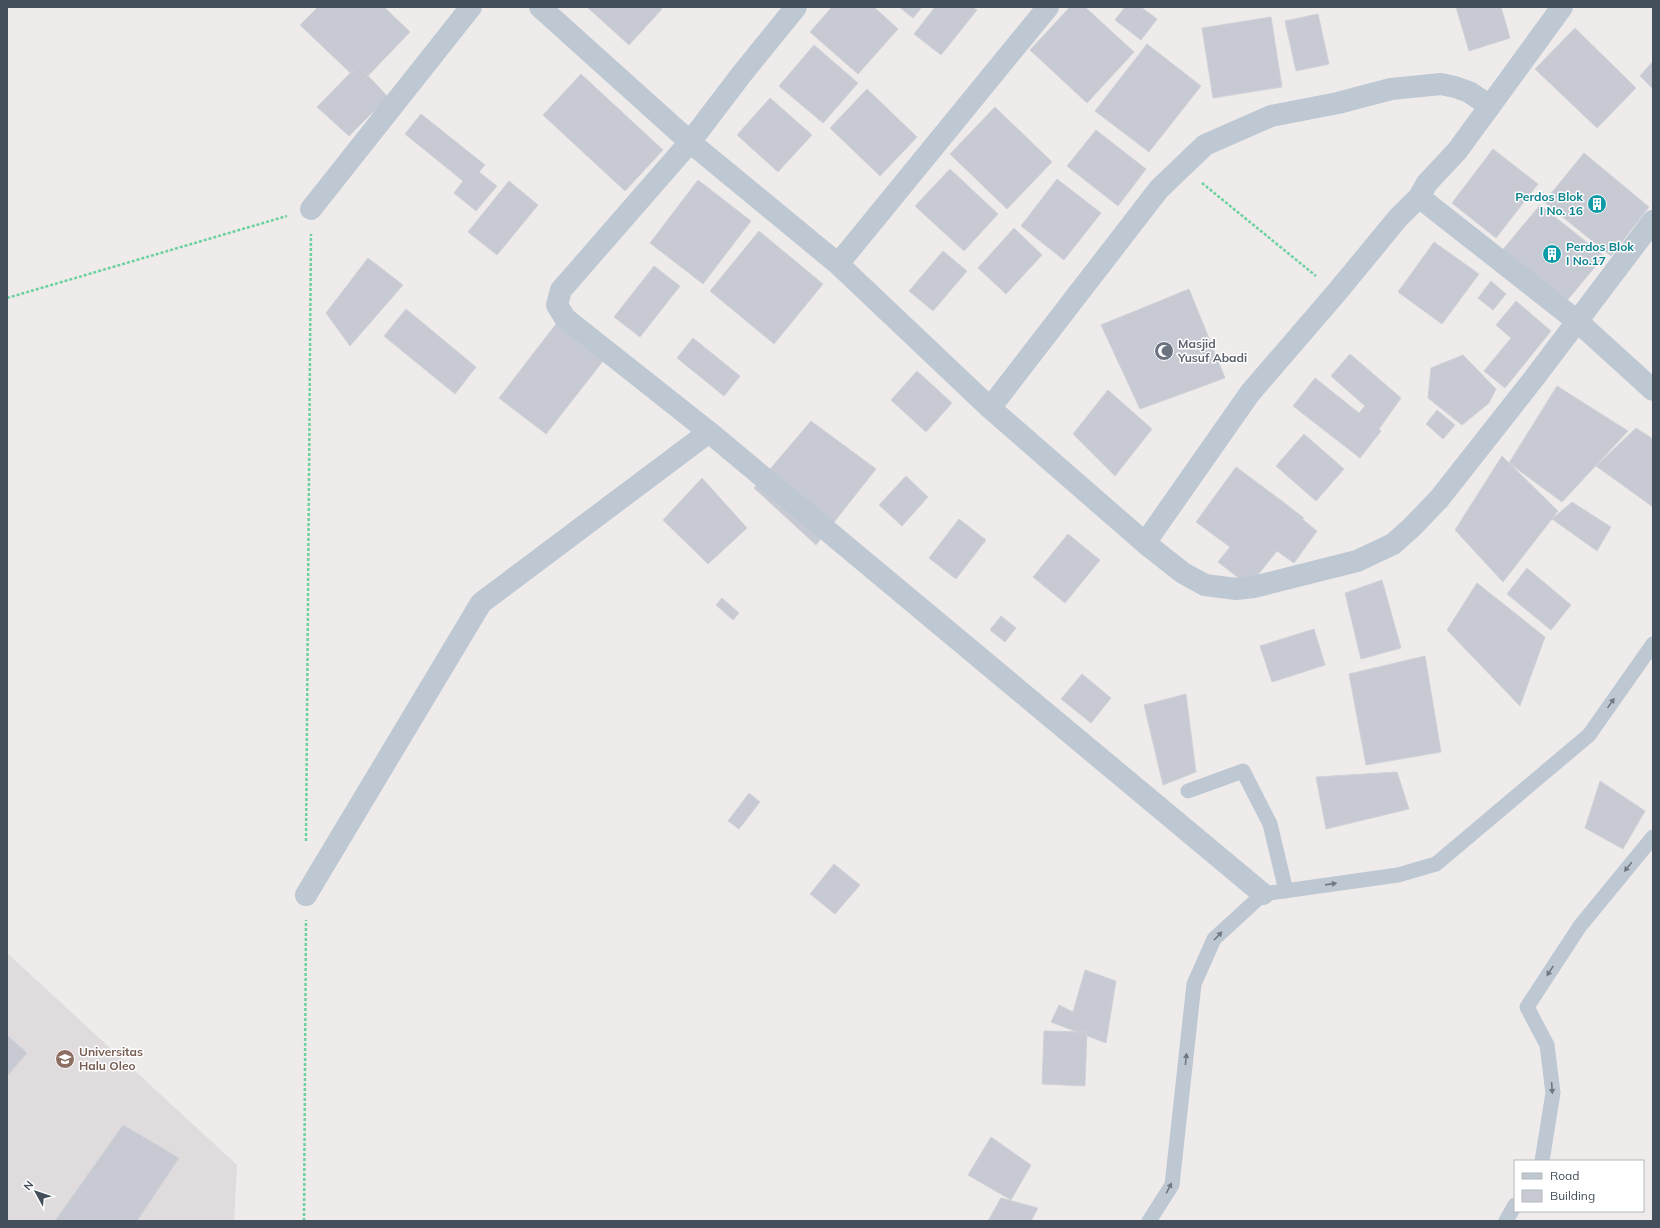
<svg xmlns="http://www.w3.org/2000/svg" width="1660" height="1228" font-family="Mulish,sans-serif">
	<style>
		.education { fill: #e0dcdd }
		.building { fill: #c7cad2; stroke: #cfd2d8 }
		.lines { fill: none; stroke-linecap: round; stroke-linejoin: round }
		.path { stroke: #6bd19e; stroke-width: 2.5; stroke-dasharray: 3 2; stroke-linecap: butt }
		.lane { stroke: #bdc8d3; stroke-width: 15 }
		.street { stroke: #bdc8d3; stroke-width: 22 }
		.oneway { fill: #6e7984 }
		.labels { text-anchor: middle; stroke-width: 3; stroke-linejoin: round; paint-order: stroke }
		.culture-label { font-size: 12px; font-weight: bold; fill: #0d838f; stroke: #fff; text-anchor: end }
		.worship-label { font-size: 12px; font-weight: bold; fill: #5b616d; stroke: #fff; text-anchor: start }
		.education-label { font-size: 12px; font-weight: bold; fill: #785e54; stroke: #fff; text-anchor: start }
	</style>
	<rect width="100%" height="100%" fill="#efebeb"/>
	<path class="education" d="M7 953 237 1165 234 1221H7Z"/>
	<path class="building" d="M318 7H384L410 32 361 83 300 25Z
		M587 7H660L662 9 629 45Z
		M832 7H874L898 29 858 74 810 32Z
		M899 7H922L913 18Z
		M935 7H972L977 10 941 55 914 34Z
		M1070 7H1085L1134 52 1087 103 1030 50Z
		M1125 7H1141L1157 19 1141 40 1115 20Z
		M1456 7H1501L1510 38 1469 51Z
		M1318 14 1329 64 1296 71 1285 21Z
		M1271 17 1282 87 1213 98 1202 28Z
		M1575 28 1636 88 1597 128 1535 69Z
		M1147 44 1201 86 1149 152 1095 111Z
		M814 45 858 83 823 123 779 86Z
		M1653 61V89L1640 76Z
		M358 65 388 97 349 136 317 107Z
		M581 74 663 150 625 191 543 115Z
		M867 89 917 137 880 176 830 128Z
		M770 98 812 135 778 172 737 135Z
		M995 107 1052 162 1007 209 950 154Z
		M421 114 485 165 479 172 497 186 476 211 454 193 463 181 405 134Z
		M1096 130 1146 169 1118 206 1067 166Z
		M1493 149 1538 184 1496 238 1452 203Z
		M1584 153 1649 207 1611 256 1544 202Z
		M950 169 998 214 964 251 915 206Z
		M1057 179 1101 213 1064 260 1021 226Z
		M698 180 751 221 703 284 650 243Z
		M509 181 538 205 497 255 468 232Z
		M1540 205 1604 256 1565 303 1500 253Z
		M1014 228 1042 255 1006 294 978 268Z
		M759 231 823 284 774 344 710 291Z
		M1434 242 1479 274 1442 324 1398 292Z
		M943 251 967 271 933 311 909 291Z
		M368 258 403 285 350 346 326 313Z
		M654 266 680 286 640 337 614 317Z
		M1491 281 1506 294 1493 310 1478 298Z
		M1189 289 1225 378 1140 409 1101 325Z
		M1516 301 1551 331 1505 388 1484 371 1511 338 1496 325Z
		M406 309 476 367 455 394 384 336Z
		M556 324 603 361 546 434 499 398Z
		M693 338 740 376 724 396 677 358Z
		M1350 354 1401 398 1379 429 1381 431 1360 458 1293 406 1315 378 1359 413 1365 406 1331 376Z
		M1463 355 1496 389 1489 403 1462 425 1428 398 1431 368Z
		M917 371 952 403 926 432 891 400Z
		M1557 386 1628 431 1562 502 1509 463Z
		M1108 390 1152 429 1115 476 1073 434Z
		M1437 410 1455 425 1443 439 1426 424Z
		M811 421 876 469 816 545 754 488Z
		M1636 428 1653 439V507L1596 466Z
		M1304 434 1344 469 1316 501 1276 466Z
		M1502 456 1558 511 1503 582 1455 530Z
		M1236 467 1282 501 1304 518 1302 519 1317 531 1294 563 1277 551 1249 586 1218 562 1230 547 1196 522Z
		M906 476 928 497 902 526 879 505Z
		M702 478 747 528 708 564 663 520Z
		M1572 502 1611 527 1597 551 1552 519Z
		M959 519 986 540 956 579 929 558Z
		M1068 534 1100 560 1065 603 1033 577Z
		M1527 568 1571 605 1551 630 1507 594Z
		M1382 580 1401 648 1361 659 1345 593Z
		M1477 583 1545 637 1520 706 1447 630Z
		M722 598 739 613 733 620 716 605Z
		M1001 616 1016 628 1005 642 990 630Z
		M1314 629 1325 665 1272 682 1260 646Z
		M1425 656 1441 752 1366 765 1349 674Z
		M1082 674 1111 698 1091 723 1061 699Z
		M1186 694 1196 772 1163 785 1144 705Z
		M1397 772 1409 809 1326 829 1316 777Z
		M1600 781 1645 811 1623 849 1585 828Z
		M749 793 760 802 739 829 728 821Z
		M834 864 860 885 835 914 810 894Z
		M1085 970 1116 981 1106 1043 1051 1022 1059 1005 1073 1012Z
		M1044 1031 1087 1032 1085 1086 1042 1084Z
		M7 1035 27 1053 7 1076Z
		M123 1125 179 1158 137 1221H55Z
		M991 1137 1031 1165 1011 1200 968 1175Z
		M1001 1198 1038 1208 1031 1221H988Z"/>
	<g class="lines">
		<path class="path" d="M1202 183 1316 276
			M7 298 287 216
			M306 841 311 234
			M304 1221 306 920"/>
		<path class="lane" d="M1188 791 1243 771 1270 824 1286 891
			M1542 1161 1553 1093 1547 1045 1527 1007 1580 926 1653 837
			M1149 1221 1172 1185 1194 984 1214 939 1263 894 1398 875 1436 864 1589 735 1653 644
			M1506 1221 1515 1205"/>
		<path class="street" d="M540 7 690 142 838 264 990 408 1159 189 1205 145 1271 116 1338 103 1391 89 1441 84 1455 87 1469 92 1490 106 1457 151 1427 183 1419 197 1577 321 1653 390
			M796 7 741 75 690 142 561 290 557 305 565 318 709 432 1263 894
			M1490 106 1562 7
			M311 209 471 7
			M838 264 1048 7
			M990 408 1145 543 1183 573 1205 585 1236 589 1254 587 1357 561 1393 544 1411 528 1439 499 1535 377 1653 221
			M1145 543 1250 393 1337 292 1398 218 1419 197
			M306 895 481 603 709 432"/>
	</g>
	<defs><path id="oneway-solid" d="M-6-.8H1V-3.2L6.5 0L1 3.2V.8H-6Z"/></defs>
	<g class="oneway">
		<use href="#oneway-solid" transform="translate(1611 703) rotate(-55)"/>
		<use href="#oneway-solid" transform="translate(1628 867) rotate(129)"/>
		<use href="#oneway-solid" transform="translate(1331 884) rotate(-8)"/>
		<use href="#oneway-solid" transform="translate(1218 936) rotate(-46)"/>
		<use href="#oneway-solid" transform="translate(1550 971) rotate(123)"/>
		<use href="#oneway-solid" transform="translate(1186 1059) rotate(-84)"/>
		<use href="#oneway-solid" transform="translate(1552 1088) rotate(86)"/>
		<use href="#oneway-solid" transform="translate(1169 1188) rotate(-63)"/>
	</g>
	<defs>
		<g id="building-disc" transform="scale(1)"><circle r="9.5" fill="#0f9aa8" stroke="#fff"/><path d="M-4-6H4V6H1V3H-1V6H-4ZM-2.5-4.3h1.7v1.8h-1.7ZM.8-4.3h1.7v1.8H.8ZM-2.5-1h1.7V.8h-1.7ZM.8-1h1.7V.8H.8Z" fill="#fff"/></g>
		<g id="mosque-disc" transform="scale(1)"><circle r="9.5" fill="#6b7280" stroke="#fff"/><path d="M3.5-4.9A6 6 0 1 0 3.5 4.9A5 5 0 1 1 3.5-4.9Z" fill="#fff"/></g>
		<g id="university-disc" transform="scale(1)"><circle r="9.5" fill="#8d6e63" stroke="#fff"/><path d="M0-5L7-2L0 1L-7-2ZM-4 1L0 2.5L4 1V4Q0 6-4 4Z" fill="#fff"/></g>
	</defs>
	<g fill-rule="evenodd">
		<use href="#building-disc" x="1597" y="204"/>
		<use href="#building-disc" x="1552" y="254"/>
		<use href="#mosque-disc" x="1164" y="351"/>
		<use href="#university-disc" x="65" y="1059"/>
	</g>
	<g class="labels">
		<g class="culture-label">
			<text x="1583" y="201">Perdos Blok<tspan x="1583" dy="14">I No. 16</tspan></text>
			<text x="1566" y="251" text-anchor="start">Perdos Blok<tspan x="1566" dy="14">I No.17</tspan></text>
		</g>
		<g class="worship-label">
			<text x="1178" y="348">Masjid<tspan x="1178" dy="14">Yusuf Abadi</tspan></text>
		</g>
		<g class="education-label">
			<text x="79" y="1056">Universitas<tspan x="79" dy="14">Halu Oleo</tspan></text>
		</g>
	</g>
	<rect width="1660" height="1228" fill="none" stroke="#434f5a" stroke-width="16"/>
	<rect x="1514" y="1160" width="130" height="52" fill="#ffffff" stroke="#b4b9bd"/>
	<rect x="1522" y="1173" width="20" height="6" fill="#bdc8d3" stroke="#b4b9bd"/>
	<text x="1550" y="1180" font-size="12" fill="#434f5a">Road</text>
	<rect x="1522" y="1190" width="20" height="12" fill="#c7cad2" stroke="#b4b9bd"/>
	<text x="1550" y="1200" font-size="12" fill="#434f5a">Building</text>
	<g transform="translate(36 1192) rotate(310)" stroke="#ffffff" stroke-width="3" paint-order="stroke">
	<path d="M0-3L7 15L0 10L-7 15Z" fill="#434f5a"/>
	<text y="-6" font-size="11" font-weight="bold" text-anchor="middle" fill="#434f5a">N</text>
	</g>
</svg>
